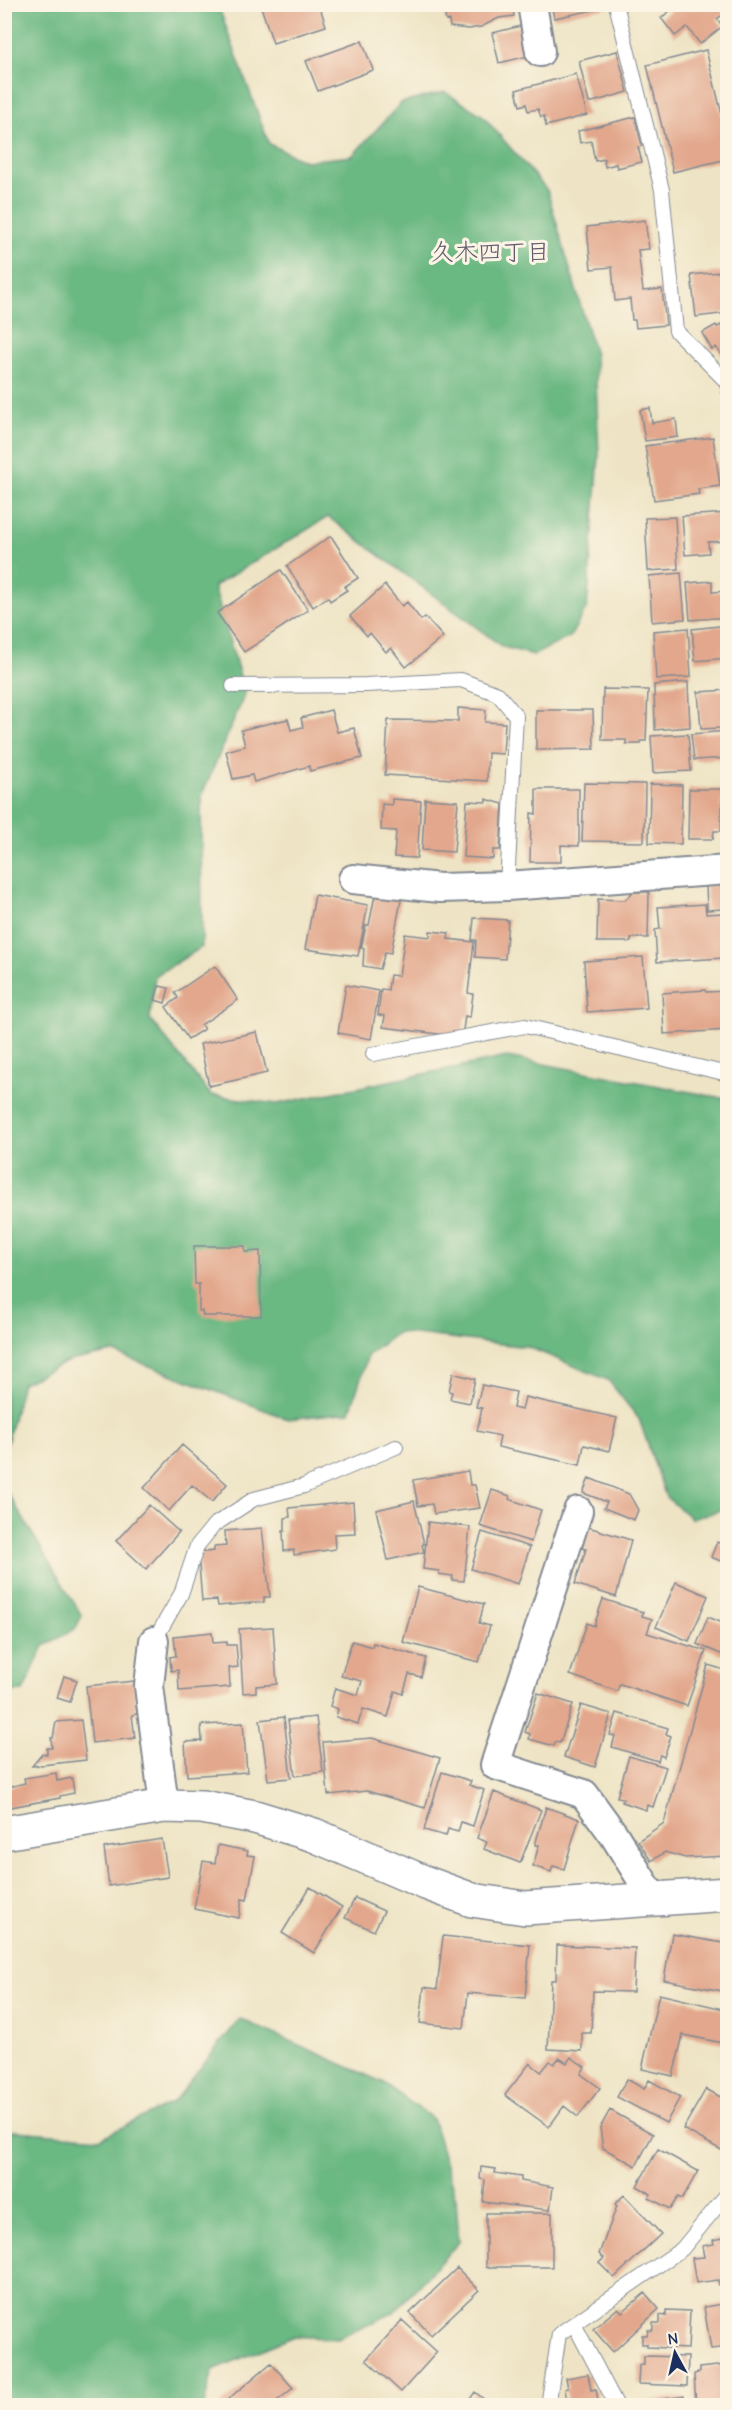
<svg xmlns="http://www.w3.org/2000/svg" width="732" height="2410" font-family="'Comic Neue','Klee One',sans-serif">
	<style>
		.forest { fill: #6ab882; stroke: #427470; stroke-width: 1.5 }
		.building { fill: #e2a78c }
		.lines { fill: none; stroke-linecap: round; stroke-linejoin: round }
		.lane-casing { stroke: #848a92; stroke-width: 16 }
		.street-casing { stroke: #848a92; stroke-width: 32 }
		.secondary-casing { stroke: #848a92; stroke-width: 36 }
		.lane { stroke: #fff; stroke-width: 14 }
		.street { stroke: #fff; stroke-width: 28 }
		.secondary { stroke: #fff; stroke-width: 33 }
		.labels { text-anchor: middle; stroke-width: 6; stroke-linejoin: round; paint-order: stroke }
		.neighbourhood-label { font-size: 24px; fill: #61596e; stroke: #fcf5e5 }
	</style>
	<rect width="100%" height="100%" fill="#fcf5e5"/>
	<filter id="ink" filterUnits="userSpaceOnUse"><feTurbulence type="fractalNoise" baseFrequency=".0167" numOctaves="2"/><feDisplacementMap in="SourceGraphic" scale="12" xChannelSelector="R" yChannelSelector="G"/><feConvolveMatrix kernelMatrix="1 2 1 2 8 2 1 2 1" color-interpolation-filters="sRGB"/></filter>
	<filter id="wash" filterUnits="userSpaceOnUse"><feTurbulence type="fractalNoise" baseFrequency=".008" numOctaves="4" result="noise"/><feDisplacementMap in="SourceGraphic" scale="24" xChannelSelector="R" yChannelSelector="G"/><feGaussianBlur stdDeviation="1.35" result="paint"/><feColorMatrix in="noise" values="0 0 0 0 0 0 0 0 0 0 0 0 0 0 0 0 0 1.4 0 .05"/><feComposite in="paint" operator="in"/></filter>
	<g filter="url(#wash)">
		<rect width="100%" height="100%" fill="#eee4c5"/>
		<path class="forest" d="M5 5H218L269 144 305 161 352 156 401 103 445 92 482 115 547 190 595 355 599 456 587 607 570 637 534 655 503 647 328 517 214 586 245 694 201 797 202 947 155 976 150 1019 211 1095 277 1104 507 1057 722 1098 727 1101V1508L692 1519 666 1497 639 1419 608 1380 528 1347 398 1332 368 1355 350 1412 288 1419 113 1352 69 1361 22 1383 5 1451Z
			M4 1487 82 1616 75 1629 44 1646 23 1691 5 1692Z
			M240 2019 382 2082 432 2118 456 2199 459 2242 393 2313 338 2339 294 2336 213 2370 204 2405H5V2130L101 2138 173 2102Z"/>
		<g id="blocks">
			<path class="building" d="M260 4H319L326 26 273 43Z
				M551 4H603L604 8 554 18Z
				M679 4H728V11L717 19 723 26 700 44 687 27 675 36 661 18Z
				M438 5H515L516 8H513L514 16 499 18 481 27 469 29 450 27 449 20 446 21 444 11 439 12Z
				M521 26 529 56 499 63 492 33Z
				M362 41 373 70 318 91 306 61Z
				M706 50 728 139 723 141 727 159 673 172 647 65Z
				M617 51 628 92 589 103 579 61Z
				M576 74 587 115 546 126 544 116 541 117 538 109 528 111 526 104 520 106 516 90Z
				M635 117 642 146 638 147 642 162 617 168 616 164 605 167 604 159 595 161 591 141 580 143 578 131Z
				M645 220 649 249 638 250 643 291 662 289 666 325 636 328 635 320H632L630 299 615 301 612 267 591 269 587 227Z
				M728 271V313L696 317 691 275Z
				M728 322V364L716 347 712 350 702 333 716 325 717 327Z
				M650 408 652 423 676 419 678 437 645 441 640 410Z
				M713 437 720 486 698 489 699 494 654 500 645 446Z
				M728 513V541L708 542 709 553 685 555 682 516Z
				M675 517 678 569 648 571 645 518Z
				M331 536 358 578 344 587 347 590 330 601 328 597 313 607 287 566Z
				M281 570 308 610 244 652 217 613Z
				M681 573 685 619 652 622 649 576Z
				M712 581V592L728 591V617L690 620 687 583Z
				M385 585 402 606 407 602 421 620 425 617 443 637 406 667 391 648 386 652 370 633 367 636 350 616Z
				M728 625V658L695 661 692 629Z
				M688 628 691 677 656 679 653 631Z
				M688 682 690 727 655 730 654 685Z
				M603 689 648 690 646 741H641V744H626V740H602Z
				M728 690V719L720 728 701 729 698 692Z
				M458 708 486 710 485 722 505 723 503 754 488 753 487 781 385 775 388 720 458 721Z
				M331 710 337 732 354 728 362 758 310 771 309 766 254 782 252 775 233 779 226 751 245 746 241 730 288 719 291 730 303 727 301 718Z
				M536 710H593L594 749 536 750Z
				M728 731V758L694 760 691 734Z
				M688 734 691 771 653 773 651 736Z
				M584 783 645 784 644 842 582 841Z
				M650 784 682 785 681 844 649 843Z
				M536 789H579V846L561 845V862H530L531 813 536 814Z
				M689 789H722L721 831H714L713 839H688Z
				M392 799 421 801 417 858 394 857 396 831 381 830 382 804 392 805Z
				M425 799 458 801 454 852 422 850Z
				M486 799 503 804 500 850H493V859L463 857 467 801 486 802Z
				M721 884 723 909 707 910 706 885Z
				M376 890 402 895 391 953 385 952 380 969 363 966 364 948H361L366 925H369Z
				M633 892H649L648 938H631V942H597L598 899 625 900Z
				M315 895 368 905 358 956 305 949Z
				M705 904 706 914 722 913 724 958 657 962 655 930 660 929 658 907Z
				M474 918 508 920 505 959 475 957 476 940H472Z
				M430 931 449 933 448 939 474 942 468 993 473 994 470 1017 465 1016 462 1037 383 1027 385 1016 378 1015 381 989 388 990 390 975 399 976 405 934 430 937Z
				M643 957 647 1008 587 1012 584 961Z
				M215 966 238 1000 201 1025 204 1029 188 1039 166 1007 178 998 175 993Z
				M346 985 379 991 371 1039 338 1033Z
				M159 986 169 988 165 1003 155 1000Z
				M725 989H728V1030L664 1034 662 993 705 990 706 992 725 991Z
				M257 1032 267 1073 209 1086 200 1044Z
				M194 1246H245V1252L260 1251 261 1316H203L202 1311H199V1284H195Z
				M453 1373 475 1379 470 1403 450 1399 452 1392 449 1391Z
				M482 1385 516 1392 513 1408 522 1410 525 1397 617 1418 609 1451 584 1445 580 1465 498 1447 500 1436 477 1431 482 1408 476 1407Z
				M182 1445 227 1484 212 1502 192 1485 169 1511 144 1488Z
				M468 1471 470 1485H475L480 1508 434 1514 432 1504 418 1506 413 1480Z
				M589 1478 629 1494 638 1510 634 1520 604 1508 607 1502 583 1493Z
				M492 1490 510 1496 509 1499 541 1510 531 1542 480 1526Z
				M414 1501 424 1544 422 1545 424 1552 388 1560 376 1510Z
				M353 1502 355 1533 334 1534 335 1549 294 1555V1550L284 1551 283 1531H285V1518L290 1517 289 1508Z
				M149 1505 179 1532 146 1569 116 1541Z
				M428 1522 470 1527 464 1581 452 1580 453 1576 439 1574V1571L423 1569Z
				M588 1527 631 1540 616 1597 575 1584 586 1549 582 1548Z
				M262 1528 270 1597H264V1602L218 1606 217 1600 202 1601 198 1553 214 1551V1547L226 1546 225 1531Z
				M482 1532 530 1547 518 1584 471 1569Z
				M723 1539 728 1540V1564L711 1557 717 1542 721 1544Z
				M676 1582 708 1596 689 1641 656 1627Z
				M418 1587 484 1604 479 1623 490 1626 479 1662 403 1642Z
				M603 1599 643 1612 642 1616 652 1619 647 1633 706 1651 687 1706 620 1684 617 1691 570 1675 587 1623 594 1626Z
				M708 1617 728 1625V1657L697 1644Z
				M273 1627 277 1684 256 1686V1692L243 1693 239 1629Z
				M212 1632 213 1643 227 1642V1645H236L238 1667 229 1668 230 1687 179 1691 178 1670 171 1671 170 1657 176 1656 174 1636Z
				M352 1641 372 1647 373 1643 426 1658 421 1677 409 1674 403 1694 395 1691 388 1717 363 1709 358 1724 336 1717 338 1709 330 1706 335 1688 358 1695 362 1681 341 1676Z
				M708 1665 728 1671V1856L685 1858 665 1852 651 1861 638 1841 664 1823Z
				M64 1676 77 1680 70 1702 57 1698Z
				M134 1681 137 1714 132 1715 135 1738 92 1743 86 1686Z
				M538 1693 573 1704 560 1743 555 1742 554 1746 529 1739 530 1734 525 1732Z
				M581 1705 611 1714 595 1767 564 1757Z
				M617 1713 668 1728 666 1734 671 1736 664 1757 660 1755 658 1761 612 1747 615 1736 610 1735Z
				M284 1717 291 1778 268 1780 260 1720Z
				M316 1717 323 1772 295 1776 288 1720Z
				M81 1720 86 1760 32 1766 42 1754H47V1748H52L51 1738H53L56 1722Z
				M243 1723 247 1772 187 1776 185 1742 202 1741 201 1725Z
				M372 1738 440 1758 425 1808 367 1791 328 1795 323 1742Z
				M629 1756 666 1767 653 1807 647 1805 646 1810 622 1802 623 1798 617 1797Z
				M442 1772 471 1781 469 1785 484 1790 473 1826 461 1822 458 1832 448 1829 446 1836 424 1830Z
				M56 1773 57 1781 72 1778 74 1793 60 1796V1798L5 1808V1788L25 1783 24 1778Z
				M494 1792 541 1810 520 1863 484 1849 487 1842 477 1838Z
				M546 1807 579 1819 564 1869 553 1866 551 1872 533 1866 539 1845H535Z
				M162 1839 168 1877 109 1886 104 1848Z
				M218 1845 248 1851 247 1855 255 1856 247 1900 242 1899 239 1918 194 1909 203 1861 215 1863Z
				M310 1887 342 1907 314 1953 282 1933Z
				M355 1898 384 1911 374 1931 345 1918Z
				M672 1934 728 1944V1992L664 1980Z
				M443 1936 530 1945 525 1998 468 1993 464 2028 420 2023 424 1987 437 1989Z
				M557 1945 635 1948 633 1992 593 1991 591 2033H582V2051L548 2049 551 1980H556Z
				M659 1994 728 2010V2044L683 2035 673 2076 642 2069Z
				M571 2057 585 2067 581 2074 600 2088 578 2117 564 2106 549 2127 505 2095 530 2063 541 2072 550 2061 554 2064 559 2058 567 2063Z
				M627 2079 644 2089 649 2080 680 2097 666 2123 617 2097Z
				M706 2089 728 2101V2144L723 2151 683 2129Z
				M610 2110 653 2134 636 2166 603 2148 600 2128Z
				M658 2149 698 2171 682 2199 678 2197 670 2209 649 2198 651 2194 637 2186Z
				M481 2167 496 2169 495 2173 521 2177V2181L553 2187 550 2210 483 2202 485 2180 480 2179Z
				M624 2195 661 2234 614 2278 599 2263 604 2258 599 2254 617 2206 615 2204Z
				M486 2213H552V2267H486Z
				M728 2237V2284L719 2285 718 2280 696 2283 692 2258 704 2257 702 2246 714 2244 713 2240Z
				M457 2268 479 2290 431 2335 410 2313Z
				M645 2293 659 2309 613 2352 593 2329 618 2308 622 2312Z
				M728 2303V2347L711 2349 704 2307Z
				M666 2310 690 2311 688 2349 647 2347V2344H642V2335H647L648 2330H653V2323H660V2315L666 2316Z
				M402 2320 437 2352 401 2392 366 2360Z
				M644 2356 688 2357 687 2386 638 2384 639 2365H644Z
				M271 2363 293 2388 273 2404 275 2406H220Z
				M726 2365 728 2406H696L694 2374 699 2373V2368Z
				M588 2374 591 2390 596 2389 599 2406H565L564 2401H567L565 2389 568 2388 566 2378Z
				M475 2392 492 2406H465Z
				M684 2396 685 2406H648V2401Z"/>
		</g>
	</g>
	<g filter="url(#ink)">
		<use href="#blocks" fill-opacity="0" stroke="#848a92" stroke-width="1.5"/>
		<g class="lines">
			<g class="lane-casing">
				<path id="lane" d="M616 4 662 190 676 331 726 381 728 389
					M233 686 366 685 461 680 498 694 516 716 507 886
					M373 1054 525 1026 728 1074
					M154 1641 181 1594 197 1546 214 1525 254 1499 304 1486 396 1447
					M574 2324 617 2406
					M548 2406 559 2334 682 2249 728 2193"/>
			</g>
			<g class="street-casing">
				<path id="street" d="M532 4 540 52
					M353 879 440 888 507 886 728 870
					M578 1511 495 1765 584 1794 614 1835 653 1898
					M154 1641 149 1686 164 1806"/>
			</g>
			<g class="secondary-casing">
				<path id="secondary" d="M4 1833 164 1806 202 1807 255 1817 314 1835 426 1883 472 1900 525 1908 728 1894"/>
			</g>
			<use href="#lane" class="lane"/>
			<use href="#street" class="street"/>
			<use href="#secondary" class="secondary"/>
		</g>
	</g>
	<g class="labels">
		<g class="neighbourhood-label">
			<text x="490" y="260">久木四丁目</text>
		</g>
	</g>
	<rect width="732" height="2410" fill="none" stroke="#fcf5e5" stroke-width="24"/>
	<g transform="translate(675 2353) rotate(352)" stroke="#fcf5e5" stroke-width="4.5" paint-order="stroke">
	<path d="M0-4.5L10 22L0 15L-10 22Z" fill="#1b2f5e"/>
	<text y="-9" font-size="16" font-weight="bold" text-anchor="middle" fill="#1b2f5e">N</text>
	</g>
</svg>
